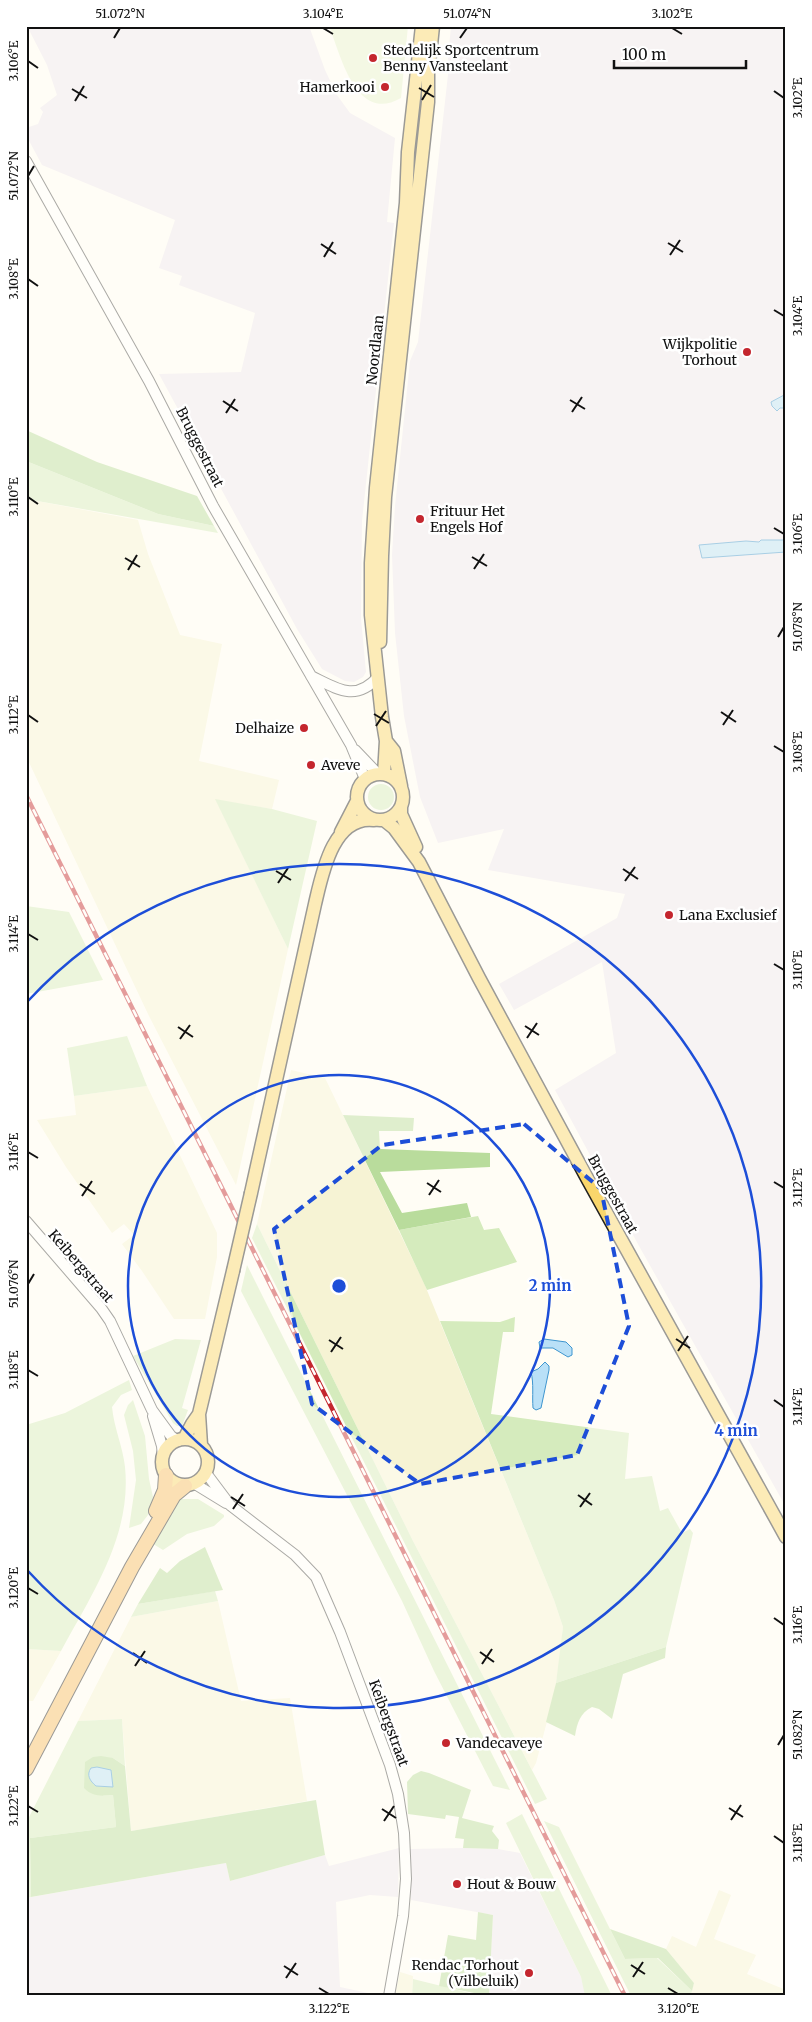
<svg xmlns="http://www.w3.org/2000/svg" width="812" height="2022" font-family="Merriweather,serif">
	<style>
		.industrial { fill: #eee6ef }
		.farmland { fill: #f6f3d4 }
		.green { fill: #d5ebbd }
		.forest { fill: #b9dc9c }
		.pitch { fill: #e6f2cf }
		.water { fill: #b9e0f7; stroke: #3f96cf }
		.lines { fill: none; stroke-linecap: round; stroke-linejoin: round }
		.tertiary-casing { stroke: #444; stroke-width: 12 }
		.primary-casing { stroke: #222; stroke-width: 15 }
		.trunk-casing { stroke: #222; stroke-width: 16 }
		.tertiary { stroke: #fff; stroke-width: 10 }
		.primary { stroke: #f9d66b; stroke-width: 12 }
		.trunk { stroke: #f7bc64; stroke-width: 14 }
		.rail-casing { stroke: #c4262e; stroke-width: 4.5 }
		.rail { stroke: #fff; stroke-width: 2.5; stroke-dasharray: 8; stroke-linecap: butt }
		.primary-bridge-casing { stroke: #222; stroke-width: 15; stroke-linecap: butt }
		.primary-bridge { stroke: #f9d66b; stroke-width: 12 }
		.marked { fill: none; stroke: #1d4ed8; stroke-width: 4; stroke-dasharray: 10 6; stroke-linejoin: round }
		.ticks { fill: none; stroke: #111; stroke-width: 2 }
		.ring { fill: none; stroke: #1d4ed8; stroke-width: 2.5 }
		.poi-dot { fill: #c4262e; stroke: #fff; stroke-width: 2 }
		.labels { text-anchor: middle; stroke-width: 5; stroke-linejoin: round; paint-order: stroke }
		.poi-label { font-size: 14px; fill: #111; stroke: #fff; text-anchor: start }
		.street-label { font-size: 14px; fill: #111; stroke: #fff }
		.centre { fill: #1d4ed8; stroke: #fff; stroke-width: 2.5 }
		.ring-label { font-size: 15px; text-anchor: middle; font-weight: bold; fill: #1d4ed8; stroke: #fff; stroke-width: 5; stroke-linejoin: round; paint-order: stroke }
		.neatline { fill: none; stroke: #111; stroke-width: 2 }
		.ticks-label { font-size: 12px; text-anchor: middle; fill: #111 }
	</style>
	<rect width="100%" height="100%" fill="#fffdf5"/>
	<path class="industrial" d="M27 26H309L325 70 337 95 350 113 395 138 387 222 394 223 362 521 361 618 366 672 363 677 354 682 345 681 322 669 297 629 159 374 241 372 255 313 179 285 182 276 159 268 175 220 42 165 26 135V128L38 124 43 112 40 108 57 95 47 65Z
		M451 26H786V1507L639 1246 555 1090 616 1053 602 962 514 1010 499 984 617 918 625 894 488 870 504 829 438 843 420 797 404 716 395 633 392 555 395 506 410 361 418 342 449 66 448 58Z
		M399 1848 398 1897 370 1895 336 1902 340 1987 382 1996H26V1898L226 1863 230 1881 325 1855 329 1866Z
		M463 1848 498 1849 520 1853 581 1977 586 1996H489L493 1915 411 1900 410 1849Z"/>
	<path class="farmland" d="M26 499 138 520 148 554 180 635 222 644 199 761 279 780 272 809 216 800 288 949 236 1185 149 1016 26 756Z
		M291 1070 325 1078 424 1283 554 1600 563 1627 560 1658 554 1695 536 1763 532 1770 413 1541 257 1224Z
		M147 1086 217 1233V1257L205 1319H174L142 1271 122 1244 134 1235 124 1224 112 1233 66 1167 37 1120 76 1115 74 1096Z
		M218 1601 241 1701 290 1698 307 1801 131 1831 122 1719 78 1721 131 1617Z
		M26 1649 61 1651 33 1701H26Z
		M719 1890 731 1895 714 1939 756 1955 747 1974 786 1990V1996H690L694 1983 666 1949 672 1936 696 1947Z
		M400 1972 413 1976 412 1996H395Z"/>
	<path class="green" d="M26 461 158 514 214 526 218 533 26 499Z
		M368 797a13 13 0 1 1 26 0a13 13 0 1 1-26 0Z
		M215 799 272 809 317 821 288 949Z
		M26 906 69 912 103 980 26 994Z
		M127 1036 147 1086 74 1096 67 1048Z
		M478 1216 484 1230 499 1228 517 1262 427 1290 399 1230Z
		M257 1224 413 1541 547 1799 535 1804 252 1238Z
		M247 1265 510 1790 493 1786 434 1671 402 1601 241 1291Z
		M515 1317 514 1332H503L491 1414 629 1433 625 1479 652 1476 660 1511 668 1508 682 1533 690 1529 693 1533 666 1647 556 1683 563 1627 554 1600 440 1321 500 1322Z
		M175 1339 201 1340 182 1408 188 1410 182 1426H177L173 1423 133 1356Z
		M129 1380 132 1390 121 1395 112 1407C114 1428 123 1447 125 1467 132 1535 92 1594 61 1651L26 1649V1425L65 1413Z
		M133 1400 145 1436 149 1479 153 1497 148 1515 141 1524 129 1528 136 1480 133 1451 124 1415 128 1405Z
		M176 1499H198L224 1515V1517L214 1526 187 1534 163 1550 150 1542Z
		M215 1591 218 1601 131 1617 138 1604Z
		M122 1719 125 1766 113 1758 103 1796 113 1795 116 1827 30 1838 31 1897 26 1898V1823L78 1721Z
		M522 1814 612 1996H585L581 1977 506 1823Z
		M544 1821 559 1827 625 1959 657 1958 692 1991 690 1996H631Z
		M413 1979 482 1996H412Z"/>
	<path class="forest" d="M26 430 97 462 197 496 214 526 158 514 26 461Z
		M343 1115 414 1118 413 1131H379L380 1149 490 1153V1167L380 1172 402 1213 467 1203 471 1217 399 1230Z
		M205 1547 223 1590 138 1604 160 1568 167 1573 180 1561Z
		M666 1647 665 1658 623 1674 612 1719 599 1709 592 1707C580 1713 577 1723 575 1736L546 1722 556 1683Z
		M101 1756 113 1758 125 1766 131 1831 316 1800 325 1855 230 1881 226 1863 31 1897 30 1838 116 1827 113 1795C102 1796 92 1797 84 1788L85 1762 93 1757Z
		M421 1771 429 1773 471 1790 462 1818 494 1826 492 1831 499 1840 498 1849 463 1848 464 1839 455 1838 459 1817 446 1815 445 1819 408 1814 407 1782 413 1775Z
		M478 1912 493 1915 489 1996 439 1986 448 1935 476 1940Z
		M610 1929 666 1949 694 1983 692 1991 658 1958 625 1959Z"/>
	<path class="pitch" d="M329 26H408L401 98C356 124 341 56 329 26Z"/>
	<path class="water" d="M786 394V408H780L777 411 772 406 771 402Z
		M761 540H786V552L702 558 699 545 746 541 759 542Z
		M544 1339 566 1342 572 1348V1355L568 1357 553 1348H540L539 1342Z
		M545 1362 549 1366V1370L541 1408 536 1410 533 1408C532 1396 534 1384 531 1372L538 1369Z
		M97 1767 111 1770 113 1787 96 1786C90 1781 86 1775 91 1768Z"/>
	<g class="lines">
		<g class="tertiary-casing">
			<path id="tertiary" d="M26 161 149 381 213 506 351 745 365 779
				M311 676C336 688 355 703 378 677
				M355 750 377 773
				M26 1221 101 1308 110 1321 152 1410 171 1436 178 1441
				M153 1416 162 1446 163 1458
				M206 1473 230 1505 295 1555 316 1577 340 1632 390 1765 398 1794 404 1833 406 1879 403 1916 389 1996
				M195 1484 226 1503"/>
		</g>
		<g class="primary-casing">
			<path id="primary" d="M380 642 382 556 385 497 428 102V74L433 26
				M386 741 394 751 401 786
				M357 797a23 23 0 1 1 46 0a23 23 0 1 1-46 0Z
				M384 774 386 741 382 717 371 615V563L376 488 406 203 408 152 422 26
				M401 808V814L416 847
				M384 820 394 828 419 862 479 978 587 1178 786 1537
				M341 832 357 801
				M251 1193 315 904C322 874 333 815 374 820
				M184 1439 192 1424 199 1414
				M162 1462a23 23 0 1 1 46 0a23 23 0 1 1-46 0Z
				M201 1445 199 1414 233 1271"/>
		</g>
		<g class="trunk-casing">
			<path id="trunk" d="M156 1511 165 1490 166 1475
				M26 1769 132 1567 174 1495 185 1486"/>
		</g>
		<use href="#tertiary" class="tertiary"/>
		<use href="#primary" class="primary"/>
		<use href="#trunk" class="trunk"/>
		<g class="rail-casing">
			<path id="rail" d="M26 795 625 1996"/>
		</g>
		<use href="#rail" class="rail"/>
		<g class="primary-bridge-casing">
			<path id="primary-bridge" d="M233 1271 251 1193"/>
		</g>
		<use href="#primary-bridge" class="primary-bridge"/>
	</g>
	<path d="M0 0H812V2022H0ZM524 1124 601 1189 629 1326 577 1455 420 1484 312 1404 274 1229 382 1145Z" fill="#fffdf5" fill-opacity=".55" fill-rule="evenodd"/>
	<path class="marked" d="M524 1124 601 1189 629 1326 577 1455 420 1484 312 1404 274 1229 382 1145Z"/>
	<path class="ticks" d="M323 28 333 34M672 28 682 34M114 38 120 28M460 38 467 28M28 61 38 68M419 88 434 97M72 89 87 98M774 91 784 98M422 100 431 85M75 101 84 86M28 176 34 166M668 243 683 252M321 244 336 254M670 255 680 240M324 257 333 242M28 279 38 286M774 310 784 316M570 400 585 409M223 401 238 411M572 412 582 397M226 413 235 399M28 497 38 504M774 528 784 534M472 557 487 566M125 558 140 567M474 569 484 554M128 570 137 555M778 637 784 627M721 712 736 722M374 714 389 723M28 715 38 722M723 725 733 710M376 726 386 711M774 746 784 752M623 869 638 879M276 871 291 880M625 881 635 867M278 883 288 868M28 934 38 940M774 964 784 970M525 1026 539 1035M178 1027 193 1037M527 1038 537 1023M180 1039 190 1025M28 1152 38 1158M774 1182 784 1188M427 1183 441 1192M80 1184 95 1194M429 1195 439 1180M82 1196 92 1181M28 1284 34 1274M676 1339 690 1348M329 1340 343 1349M678 1351 688 1336M331 1352 341 1337M28 1370 38 1376M774 1400 784 1407M578 1495 592 1505M231 1497 245 1506M580 1507 590 1493M233 1509 243 1494M28 1588 38 1594M774 1618 784 1625M480 1652 494 1662M133 1653 147 1663M482 1664 492 1649M135 1666 145 1651M778 1745 784 1735M28 1806 38 1812M729 1808 743 1817M382 1809 396 1818M731 1820 741 1805M384 1821 394 1806M774 1836 784 1843M631 1965 645 1974M284 1966 298 1975M633 1977 643 1962M286 1978 296 1963M319 1988 329 1994M668 1988 678 1994"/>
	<g class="ring">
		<circle cx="339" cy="1286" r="211"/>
		<path d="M28 1001A422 422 0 1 1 28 1571"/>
	</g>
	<g class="poi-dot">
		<circle cx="373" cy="58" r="5"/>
		<circle cx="385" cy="87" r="5"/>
		<circle cx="747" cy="352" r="5"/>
		<circle cx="420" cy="519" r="5"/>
		<circle cx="304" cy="728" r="5"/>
		<circle cx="311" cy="765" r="5"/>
		<circle cx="669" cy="915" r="5"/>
		<circle cx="446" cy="1743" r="5"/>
		<circle cx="457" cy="1884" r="5"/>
		<circle cx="529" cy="1973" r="5"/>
	</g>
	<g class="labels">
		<g class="poi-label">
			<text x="383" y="55">Stedelijk Sportcentrum<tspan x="383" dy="16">Benny Vansteelant</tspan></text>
			<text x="375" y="92" text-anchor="end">Hamerkooi</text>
			<text x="737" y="349" text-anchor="end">Wijkpolitie<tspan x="737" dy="16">Torhout</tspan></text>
			<text x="430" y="516">Frituur Het<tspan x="430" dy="16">Engels Hof</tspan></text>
			<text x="294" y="733" text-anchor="end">Delhaize</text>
			<text x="321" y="770">Aveve</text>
			<text x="679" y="920">Lana Exclusief</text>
			<text x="456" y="1748">Vandecaveye</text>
			<text x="467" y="1889">Hout &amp; Bouw</text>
			<text x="519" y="1970" text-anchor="end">Rendac Torhout<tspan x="519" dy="16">(Vilbeluik)</tspan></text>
		</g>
		<g class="street-label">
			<text transform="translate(375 350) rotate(-84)" y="5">Noordlaan</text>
			<text transform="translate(200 447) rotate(63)" y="5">Bruggestraat</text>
			<text transform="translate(613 1194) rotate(61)" y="5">Bruggestraat</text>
			<text transform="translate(81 1266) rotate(49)" y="5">Keibergstraat</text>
			<text transform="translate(389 1723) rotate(70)" y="5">Keibergstraat</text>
		</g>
	</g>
	<circle cx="339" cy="1286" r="8" class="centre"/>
	<g class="ring-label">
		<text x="550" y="1291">2 min</text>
		<text x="736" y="1436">4 min</text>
	</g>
	<rect width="812" height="2022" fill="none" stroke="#ffffff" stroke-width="55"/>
	<path d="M614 60v8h132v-8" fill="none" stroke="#111111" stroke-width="2.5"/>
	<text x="622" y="60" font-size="15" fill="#111111" stroke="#ffffff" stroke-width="4" paint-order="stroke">100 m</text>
	<rect x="28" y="28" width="756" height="1966" class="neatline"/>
	<g class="ticks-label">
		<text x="120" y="18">51.072°N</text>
		<text x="323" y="18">3.104°E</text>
		<text x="467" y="18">51.074°N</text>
		<text x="672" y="18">3.102°E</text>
		<text transform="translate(14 61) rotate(-90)" y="4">3.106°E</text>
		<text transform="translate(798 98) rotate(-90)" y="4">3.102°E</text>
		<text transform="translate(14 176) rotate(-90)" y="4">51.072°N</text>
		<text transform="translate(14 279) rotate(-90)" y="4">3.108°E</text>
		<text transform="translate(798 316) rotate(-90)" y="4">3.104°E</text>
		<text transform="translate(14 497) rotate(-90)" y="4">3.110°E</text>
		<text transform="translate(798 534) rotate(-90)" y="4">3.106°E</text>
		<text transform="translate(798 627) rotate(-90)" y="4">51.078°N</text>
		<text transform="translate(14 715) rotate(-90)" y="4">3.112°E</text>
		<text transform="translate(798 752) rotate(-90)" y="4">3.108°E</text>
		<text transform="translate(14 934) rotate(-90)" y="4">3.114°E</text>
		<text transform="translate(798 970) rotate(-90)" y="4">3.110°E</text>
		<text transform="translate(14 1152) rotate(-90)" y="4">3.116°E</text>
		<text transform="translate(798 1188) rotate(-90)" y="4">3.112°E</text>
		<text transform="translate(14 1284) rotate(-90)" y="4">51.076°N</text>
		<text transform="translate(14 1370) rotate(-90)" y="4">3.118°E</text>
		<text transform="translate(798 1407) rotate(-90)" y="4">3.114°E</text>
		<text transform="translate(14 1588) rotate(-90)" y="4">3.120°E</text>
		<text transform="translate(798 1625) rotate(-90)" y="4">3.116°E</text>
		<text transform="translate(798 1735) rotate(-90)" y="4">51.082°N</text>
		<text transform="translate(14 1806) rotate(-90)" y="4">3.122°E</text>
		<text transform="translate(798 1843) rotate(-90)" y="4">3.118°E</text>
		<text x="329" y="2013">3.122°E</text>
		<text x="678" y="2013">3.120°E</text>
	</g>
</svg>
